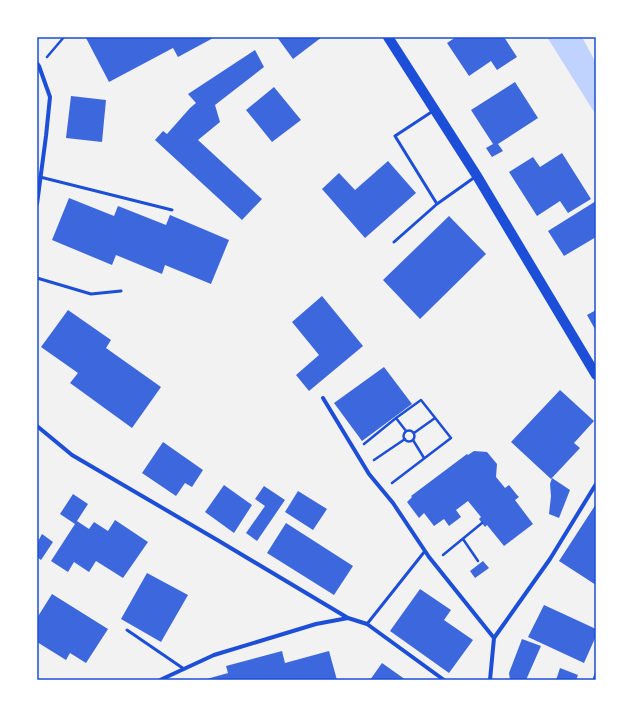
<svg xmlns="http://www.w3.org/2000/svg" width="633" height="717" font-family="'Playfair Display',serif">
	<style>
		.water { fill: #bfd3fe }
		.building { fill: #3d67dc }
		.lines { fill: none; stroke-linecap: round; stroke-linejoin: round }
		.path { stroke: #1d4ed8; stroke-width: 2.5 }
		.service { stroke: #1d4ed8; stroke-width: 3 }
		.minor { stroke: #1d4ed8; stroke-width: 4 }
		.primary { stroke: #1d4ed8; stroke-width: 10 }
		.neatline { fill: none; stroke: #1d4ed8; stroke-width: 1.5 }
	</style>
	<rect width="100%" height="100%" fill="#f2f2f2"/>
	<path class="water" d="M547 37H582L596 63V115Z"/>
	<path class="building" d="M89 37H215L178 57 173 48 109 82 86 38Z
		M277 37H322L293 59Z
		M456 37H504L517 57 497 70 491 61 469 76 447 43Z
		M255 50 264 67 215 105 220 122 198 140 262 199 242 220 155 140 163 131 167 134 190 108 196 103 188 94Z
		M515 82 538 118 498 144 503 151 492 157 486 148 493 144 471 110Z
		M274 87 301 120 272 142 246 110Z
		M71 96 106 100 102 142 66 138Z
		M562 153 591 199 568 213 560 201 537 216 509 172 533 157 540 167Z
		M388 161 416 193 365 238 322 189 339 173 355 190Z
		M69 198 114 216 118 206 166 225 170 215 229 240 211 284 165 265 162 274 116 255 112 265 52 240Z
		M596 201V237L564 256 548 231Z
		M449 216 486 254 420 319 383 280Z
		M322 296 363 346 309 391 296 375 319 355 292 322Z
		M68 310 111 340 106 348 161 387 132 428 70 383 78 373 41 347Z
		M596 310V331L587 315Z
		M384 367 412 404 362 441 334 403Z
		M560 390 594 421 574 443 580 448 551 479 511 442Z
		M163 442 203 470 192 487 185 483 176 496 142 473Z
		M474 451 487 452 497 464 496 477 505 488 509 485 517 495 519 497 515 500 533 524 504 546 487 525 485 527 479 519 481 517 468 501 456 510 461 517 449 526 444 519 434 526 424 513 419 518 407 502 412 497 411 496 467 454 468 455Z
		M552 478 570 490 559 518 549 514 551 496 550 484Z
		M224 485 252 505 234 533 205 512Z
		M264 486 285 500 257 541 246 533 265 506 255 499Z
		M298 491 327 509 313 530 285 512Z
		M73 494 88 504 77 521 89 529 94 522 108 531 115 520 148 542 123 578 96 561 89 572 74 562 68 572 51 561 75 524 60 514Z
		M596 504V585L559 561Z
		M286 523 353 566 334 595 267 553Z
		M42 534 53 542 41 560 37 557V543Z
		M483 561 489 568 475 578 470 571Z
		M147 573 188 595 161 642 121 619Z
		M420 589 451 610 444 620 473 640 449 673 390 631Z
		M52 594 108 629 86 663 70 653 66 660 37 642V618Z
		M544 605 596 629V636L584 663 528 637Z
		M522 639 541 646 526 680H510L509 673Z
		M282 651 285 663 329 651 337 680H203L228 673 226 666Z
		M382 663 406 680H370Z
		M560 668 578 675 576 680H556Z"/>
	<g class="lines">
		<path class="path" d="M47 57 64 37
			M403.5 436a5.5 5.5 0 1 1 11 0a5.5 5.5 0 1 1-11 0Z
			M414 433 435 418
			M413 440 424 458
			M364 444 396 418 406 431
			M374 460 405 439
			M392 483 451 438 421 400 396 418
			M463 539 478 561
			M443 555 482 523"/>
		<path class="service" d="M433 111 395 136 437 204
			M40 177 172 210
			M394 242 437 204 475 177
			M37 278 91 294 121 291
			M367 624 425 551
			M127 630 184 669
			M594 680 596 674"/>
		<path class="minor" d="M37 63 39 66 50 97 46 136 37 204
			M323 398 369 474 393 503 429 557 494 638
			M37 426 72 455 219 541 348 618 367 624 444 680
			M160 680 214 655 316 624 348 618
			M490 680 494 638 550 559 596 484"/>
		<path class="primary" d="M388 37 477 176 596 375"/>
	</g>
	<rect width="633" height="717" fill="none" stroke="#ffffff" stroke-width="76"/>
	<rect x="38" y="38" width="557" height="641" class="neatline"/>
</svg>
